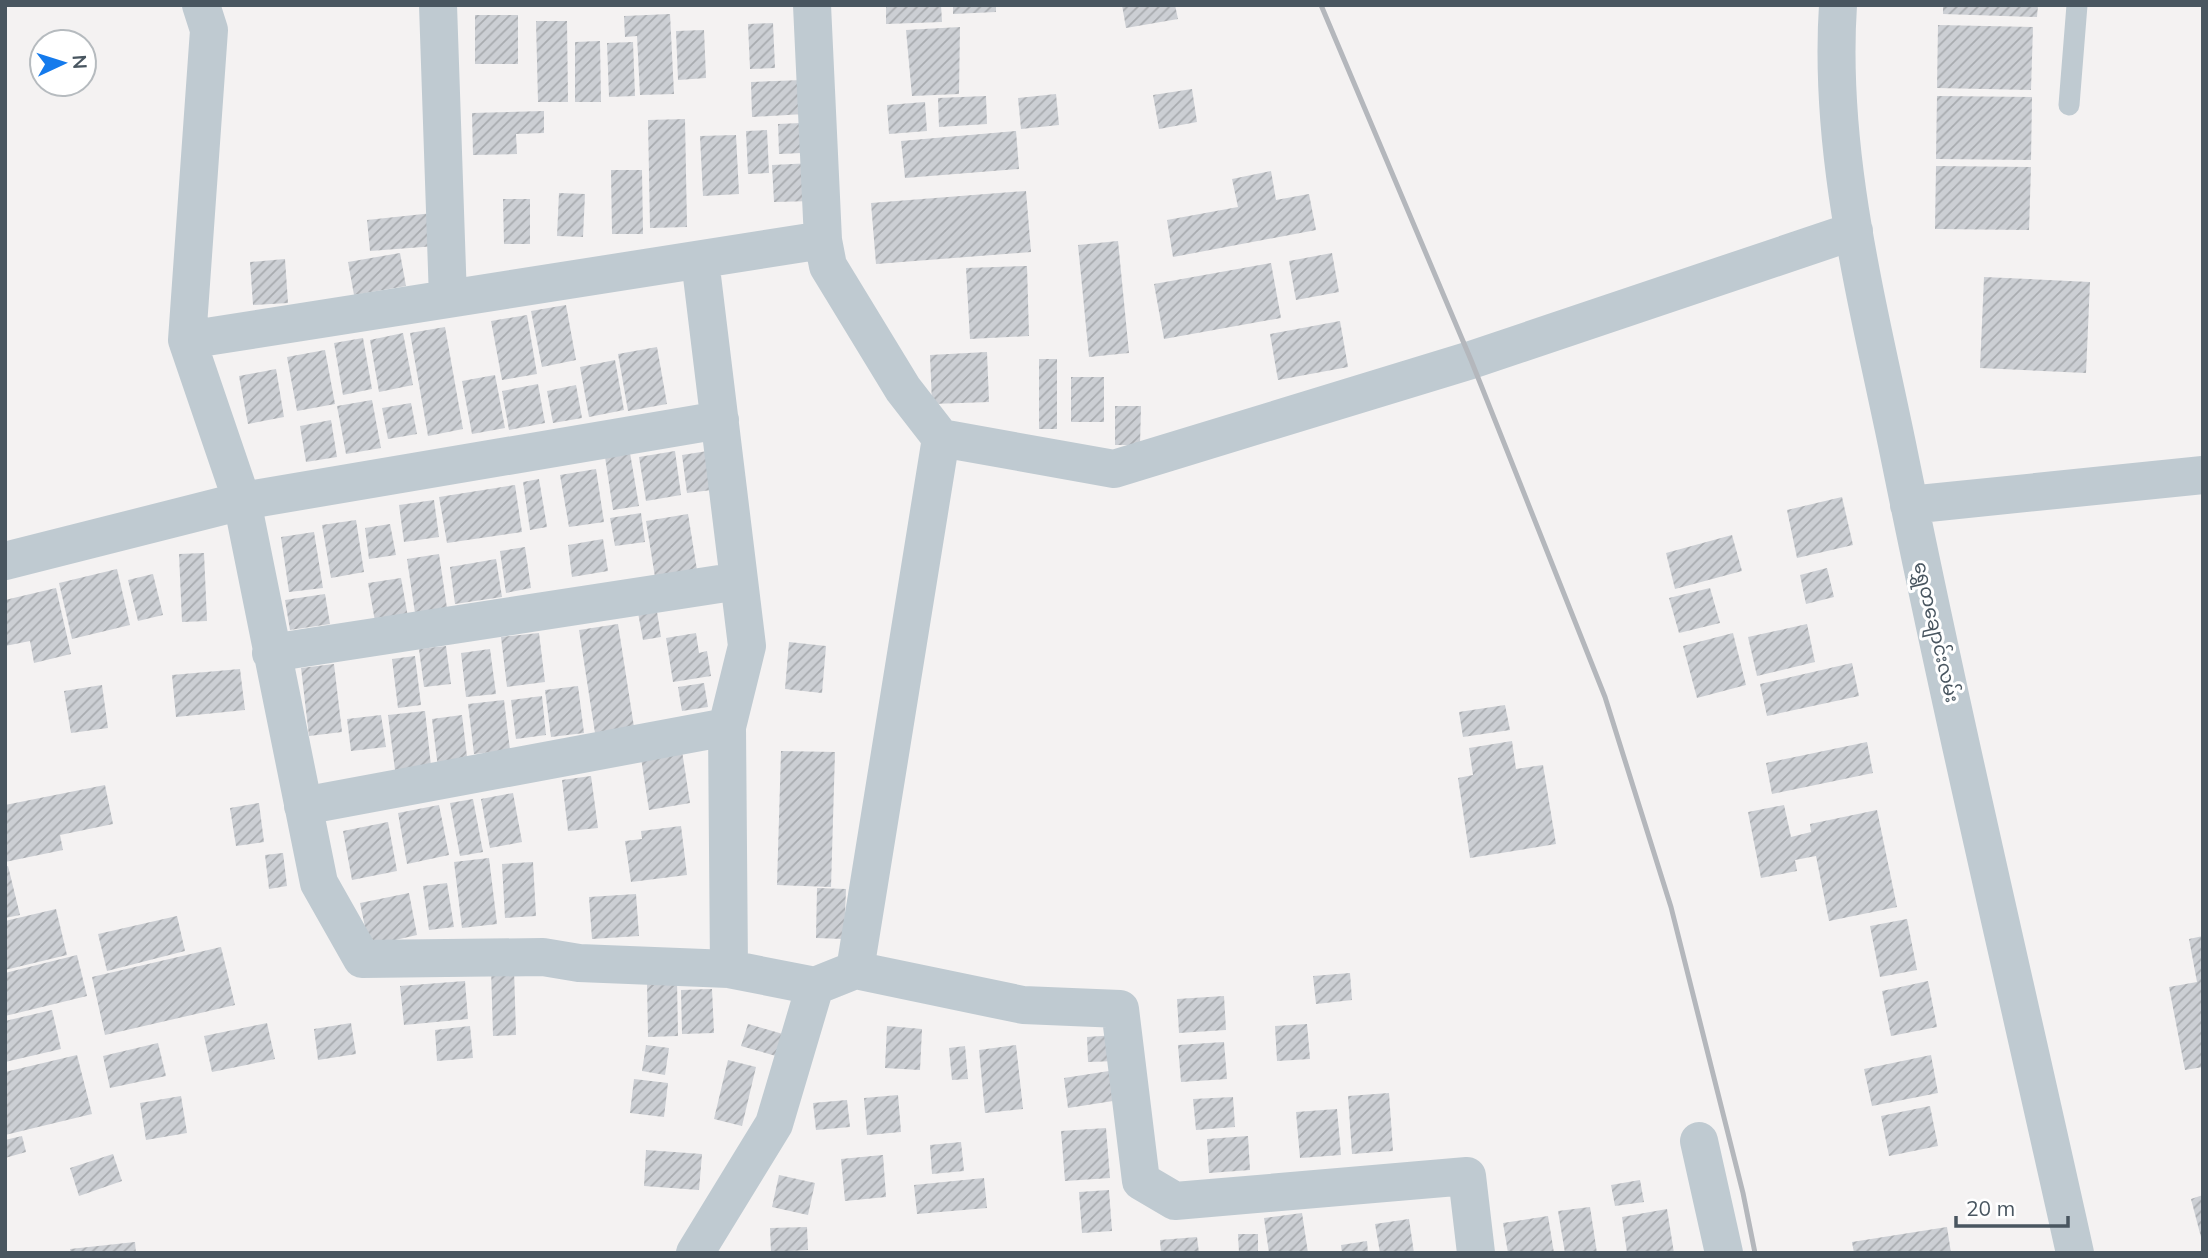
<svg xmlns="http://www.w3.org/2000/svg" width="2208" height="1258" font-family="Mulish,'Noto Sans Myanmar',sans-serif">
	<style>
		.building { fill: url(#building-hatch) }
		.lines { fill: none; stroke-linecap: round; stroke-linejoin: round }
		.lane { stroke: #bfcad1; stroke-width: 21 }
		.street { stroke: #bfcad1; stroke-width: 38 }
		.rail { stroke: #b4b7bc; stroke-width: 5 }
		.labels { text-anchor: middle; stroke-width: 6; stroke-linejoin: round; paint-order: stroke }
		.street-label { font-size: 19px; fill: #495660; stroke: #fff }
	</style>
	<defs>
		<pattern id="building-hatch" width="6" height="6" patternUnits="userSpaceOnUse" patternTransform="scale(1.75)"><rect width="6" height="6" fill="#cccfd4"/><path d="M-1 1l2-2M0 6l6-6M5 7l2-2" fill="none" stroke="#a8abaf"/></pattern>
	</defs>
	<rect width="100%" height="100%" fill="#f4f2f2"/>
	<path class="building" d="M886 5H941L942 22 886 24Z
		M953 5H996V12L953 14Z
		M1122 5H1175L1178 19 1126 28Z
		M1943 5H2038L2037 17 1943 14Z
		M670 14 674 94 640 95 637 36 625 37 624 16Z
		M475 15H518V64H475Z
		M536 21H567L568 102H538Z
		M773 23 775 68 750 69 748 24Z
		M1938 25 2033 27 2031 90 1937 88Z
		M960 27 959 94 912 96 906 30Z
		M704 30 706 78 678 80 676 31Z
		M600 41 601 102H575V42Z
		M633 42 635 96 609 97 607 43Z
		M803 80 804 114 752 117 751 82Z
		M1192 89 1197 122 1159 129 1153 95Z
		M1056 94 1059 125 1021 129 1018 98Z
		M986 96 987 124 939 127 938 98Z
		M1937 96 2032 97 2031 160 1936 159Z
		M925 102 927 131 889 134 887 105Z
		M544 111V133L516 134 517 154 473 155 472 113Z
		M685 119 687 227 650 228 648 120Z
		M801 123 802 153 779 154 778 124Z
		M767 130 769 173 748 174 746 131Z
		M1016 131 1019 169 905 178 901 141Z
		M736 135 739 194 703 196 700 136Z
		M813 163 815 201 774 202 772 165Z
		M1936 166 2031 167 2029 230 1935 229Z
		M611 170H642L643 234H612Z
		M1271 171 1276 200 1309 194 1316 230 1173 257 1167 220 1238 207 1232 179Z
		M1026 191 1031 252 876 264 871 203Z
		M559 193 585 194 583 237 557 236Z
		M503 199H530V244H504Z
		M433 213 436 246 370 251 367 220Z
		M1118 241 1129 353 1089 357 1078 245Z
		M400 253 406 286 354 295 348 262Z
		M1332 253 1339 292 1296 300 1289 261Z
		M285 259 288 303 253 305 250 262Z
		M1271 263 1281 318 1164 339 1154 284Z
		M1027 266 1029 336 970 339 966 268Z
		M1984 277 2090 282 2086 373 1980 368Z
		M566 305 576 360 542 367 531 311Z
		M527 315 537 374 502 380 491 321Z
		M1340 321 1348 367 1278 380 1270 334Z
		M445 327 463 429 428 436 410 333Z
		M403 333 413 385 379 392 370 340Z
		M363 338 372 389 343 395 334 343Z
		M657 347 667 404 628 411 618 354Z
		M325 350 335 404 297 411 287 357Z
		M987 352 989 402 932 404 930 355Z
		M1039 359H1057V429H1039Z
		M615 360 624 410 589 417 580 367Z
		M276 369 284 417 248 424 239 376Z
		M495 375 505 428 472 434 462 381Z
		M1071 377H1104V422H1071Z
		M538 384 545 423 509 430 502 391Z
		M576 385 582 418 553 423 547 391Z
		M372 400 381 448 346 454 337 406Z
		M411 403 417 434 388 439 382 408Z
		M1115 406H1141L1140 445H1115Z
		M331 420 337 457 306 462 300 426Z
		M714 450 720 489 687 493 682 455Z
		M675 451 681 495 646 501 639 457Z
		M630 453 639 506 613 510 605 457Z
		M596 469 604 522 569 527 560 475Z
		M539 479 547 527 530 530 523 482Z
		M515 485 522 532 447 543 439 497Z
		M1842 497 1853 545 1797 558 1787 510Z
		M434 500 439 537 404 542 399 505Z
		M641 513 645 542 615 546 610 518Z
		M688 514 697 570 655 577 646 521Z
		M356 520 364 572 331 578 322 525Z
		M390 524 396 555 369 559 365 528Z
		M314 532 323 588 289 592 281 537Z
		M1732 535 1742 571 1675 589 1666 553Z
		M603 539 608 571 572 577 568 545Z
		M525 547 531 588 506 593 500 551Z
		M204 553 207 621 182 622 179 554Z
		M439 554 447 608 415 613 407 559Z
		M496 559 502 597 455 604 450 567Z
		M1827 568 1834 597 1806 604 1800 575Z
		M117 569 130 625 72 639 59 583Z
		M153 574 163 615 138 621 128 580Z
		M401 578 408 617 375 621 368 583Z
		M56 588 71 654 34 663 30 641 5 646V600Z
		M1710 588 1720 623 1679 633 1669 598Z
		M325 594 330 624 290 630 285 600Z
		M655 599 661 637 643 640 636 602Z
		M618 624 634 727 595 733 579 630Z
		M1807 624 1815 662 1757 676 1748 637Z
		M539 633 545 682 507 687 501 637Z
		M696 633 699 653 707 651 711 676 673 682 666 638Z
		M1733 633 1746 685 1697 698 1683 646Z
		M789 642 826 646 822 693 785 689Z
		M446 646 451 684 424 687 419 649Z
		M490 649 496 694 466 697 461 653Z
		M415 656 421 705 398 708 392 659Z
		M1852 663 1859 696 1767 716 1760 684Z
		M334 664 342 732 309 736 301 668Z
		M240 669 245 710 176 717 172 675Z
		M704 683 708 707 682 711 678 687Z
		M102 685 108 728 71 733 64 691Z
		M578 686 584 733 551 737 545 690Z
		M542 696 546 735 516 739 511 700Z
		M504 700 510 750 474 754 468 704Z
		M1505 705 1510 730 1463 737 1459 712Z
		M425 711 431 766 395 770 388 715Z
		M381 715 386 747 351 751 347 719Z
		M462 715 468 765 438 768 432 719Z
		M1512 741 1516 769 1543 765 1556 844 1470 858 1458 778 1473 775 1469 748Z
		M1867 742 1873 773 1772 794 1766 763Z
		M682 751 690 803 649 810 641 758Z
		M781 751 835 752 831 887 777 885Z
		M591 776 598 828 568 831 562 780Z
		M105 785 113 824 60 835 63 850 5 862V805Z
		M513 793 522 842 490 848 481 799Z
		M473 799 483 852 460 856 450 803Z
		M259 803 264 842 236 846 230 808Z
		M439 805 449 855 407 864 398 813Z
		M1784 805 1791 837 1811 832 1810 824 1877 810 1897 907 1829 921 1816 856 1795 860 1797 871 1761 878 1748 812Z
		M388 822 397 871 352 880 343 831Z
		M681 826 687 875 631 882 625 841 642 839 641 831Z
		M283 853 287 886 269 889 265 855Z
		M489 858 497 924 462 928 454 862Z
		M533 862 536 916 505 918 502 864Z
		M8 866 20 915 5 918V867Z
		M447 883 454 927 429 930 423 886Z
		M817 888 846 889 844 939 816 938Z
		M409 893 417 935 369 946 360 903Z
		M636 894 639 936 592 939 589 897Z
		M56 909 67 955 5 970V921Z
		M177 916 185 951 107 971 98 934Z
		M1907 919 1917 970 1880 977 1870 926Z
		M2203 936V1067L2185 1070 2169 987 2197 982 2189 939Z
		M221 947 235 1005 105 1035 92 977Z
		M77 955 87 996 5 1016V973Z
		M491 968H514L516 1035 493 1036Z
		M1350 973 1352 1000 1316 1004 1313 976Z
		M465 981 468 1019 404 1025 400 986Z
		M677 981 678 1036 648 1037 647 982Z
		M1928 981 1937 1027 1891 1036 1882 991Z
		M712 989 714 1033 682 1034 681 990Z
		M1224 996 1226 1030 1179 1033 1177 999Z
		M52 1010 61 1049 5 1062V1021Z
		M267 1023 275 1059 212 1072 204 1036Z
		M351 1023 356 1054 318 1060 314 1029Z
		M748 1024 783 1034 776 1056 741 1046Z
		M1307 1024 1310 1059 1277 1061 1275 1026Z
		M470 1026 473 1058 437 1061 435 1030Z
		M887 1026 922 1029 920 1070 885 1068Z
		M1116 1035 1117 1061 1088 1062 1087 1037Z
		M1224 1042 1227 1079 1181 1082 1178 1045Z
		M158 1043 166 1076 110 1088 103 1056Z
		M646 1045 669 1048 665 1075 642 1071Z
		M1016 1045 1023 1109 985 1113 979 1050Z
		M965 1046 968 1079 952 1080 949 1048Z
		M77 1055 92 1114 5 1135V1072Z
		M1931 1055 1938 1093 1872 1106 1864 1069Z
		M728 1060 756 1067 742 1126 714 1119Z
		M1109 1071 1113 1101 1068 1108 1064 1078Z
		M634 1079 668 1083 664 1117 630 1113Z
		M1389 1093 1393 1151 1352 1154 1348 1096Z
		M898 1095 901 1132 867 1135 864 1098Z
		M181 1096 187 1133 146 1140 140 1103Z
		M1233 1097 1235 1127 1196 1130 1193 1099Z
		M847 1100 850 1127 816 1130 813 1103Z
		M1930 1106 1938 1146 1889 1156 1881 1116Z
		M1337 1109 1341 1155 1300 1158 1296 1112Z
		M1106 1128 1110 1178 1065 1181 1061 1131Z
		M22 1136 26 1152 5 1158V1140Z
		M1248 1136 1250 1170 1209 1173 1207 1139Z
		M961 1142 964 1171 932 1174 930 1145Z
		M646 1150 702 1154 699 1190 644 1186Z
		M113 1154 122 1181 79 1196 70 1168Z
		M883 1155 886 1197 845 1201 841 1159Z
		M779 1175 815 1183 808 1215 772 1207Z
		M984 1178 987 1208 917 1214 914 1185Z
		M1640 1180 1644 1202 1615 1206 1611 1185Z
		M1109 1190 1112 1231 1082 1233 1079 1192Z
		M2203 1195V1241H2202L2191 1199Z
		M1590 1207 1597 1253H1565L1558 1211Z
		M1667 1209 1674 1253H1627L1622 1217Z
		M1302 1213 1308 1253H1269L1264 1218Z
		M1548 1216 1554 1253H1508L1503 1223Z
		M1409 1219 1414 1253H1380L1375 1224Z
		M807 1227 808 1250 771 1252 770 1228Z
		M1947 1227 1951 1253H1854L1852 1242Z
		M1238 1234H1258V1253H1239Z
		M1197 1237 1199 1253H1161L1160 1240Z
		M1367 1241 1368 1253H1342L1341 1245Z
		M135 1242 136 1253H71L70 1249Z"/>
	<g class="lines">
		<path class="lane" d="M2069 105 2077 5"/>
		<path class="street" d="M201 5 209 30 187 340 242 501 319 883 362 959 543 957 579 963 729 969 727 727 747 646 700 260
			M438 5 448 299
			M812 5 823 240 828 266 903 389 941 438 1114 469 1471 360 1854 231
			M1838 5C1828 157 1869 307 1899 454 1953 721 2016 987 2075 1253
			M187 340 823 240
			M1909 505 2203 475
			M5 561 242 501 720 420
			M271 653 739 581
			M303 806 727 727
			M729 969 815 986
			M855 970 941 438
			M1699 1141 1724 1253
			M695 1253 774 1124 815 986 855 970 1023 1005 1120 1009 1141 1181 1175 1201 1467 1176 1476 1253"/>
		<path class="rail" d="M1321 5 1471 360 1605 697 1671 907 1743 1193 1755 1253"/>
	</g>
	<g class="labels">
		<g class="street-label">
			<text transform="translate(1937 632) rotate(77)" y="7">ရွှေတချောင်းလမ်း</text>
		</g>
	</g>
	<rect width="2208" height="1258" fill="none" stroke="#495660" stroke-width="14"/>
	<g transform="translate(63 63) rotate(86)"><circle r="33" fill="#ffffff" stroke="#b6bbbf" stroke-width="2"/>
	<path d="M0-5L12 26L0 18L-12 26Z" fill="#147aec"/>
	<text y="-10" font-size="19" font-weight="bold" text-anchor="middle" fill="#495660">N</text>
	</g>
	<path d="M1956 1216v10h112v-10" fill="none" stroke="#495660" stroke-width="3.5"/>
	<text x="1966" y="1216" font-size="21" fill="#495660" stroke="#ffffff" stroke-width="5" paint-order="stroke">20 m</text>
</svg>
